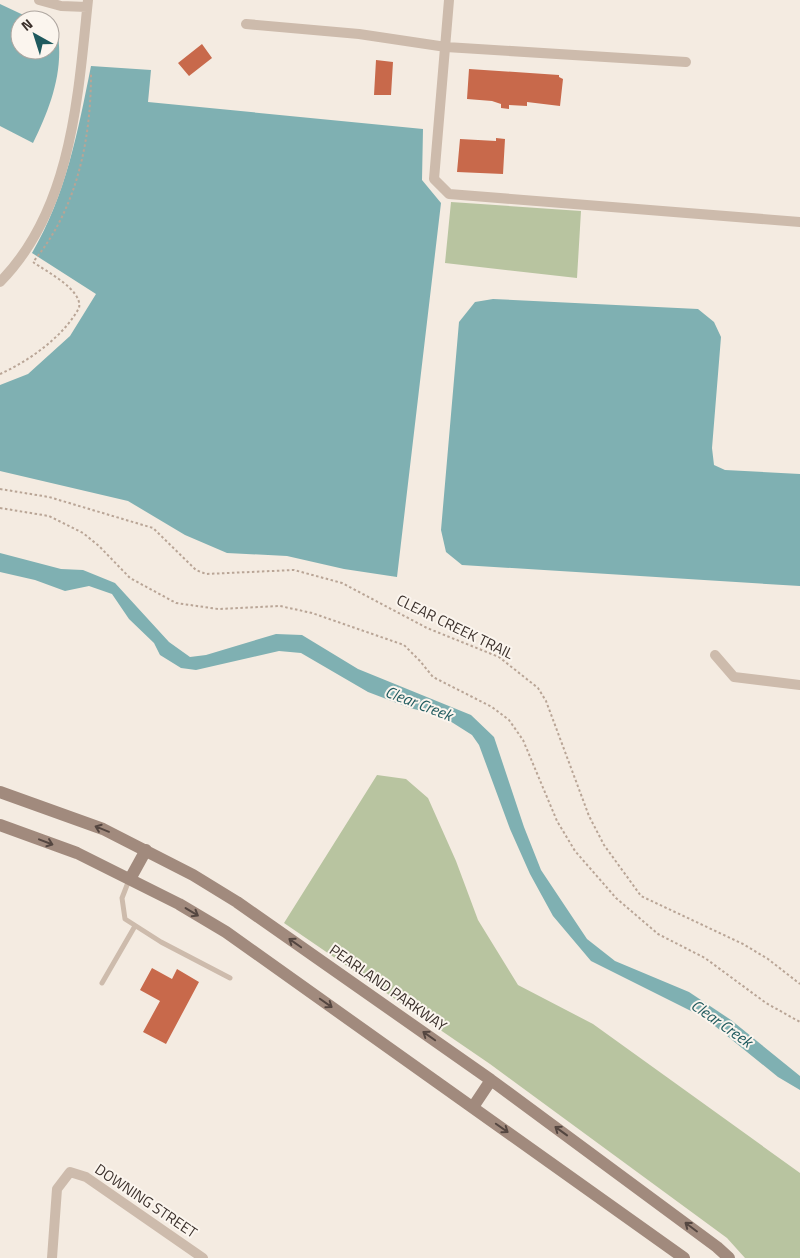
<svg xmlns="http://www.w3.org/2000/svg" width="800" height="1258" font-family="'Titillium Web',sans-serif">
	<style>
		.green { fill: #b8c4a0 }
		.water { fill: #7fb0b2 }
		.building { fill: #c8694b }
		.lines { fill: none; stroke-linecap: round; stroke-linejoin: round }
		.path { stroke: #b9a596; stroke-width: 2; stroke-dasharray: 2.5 2.5; stroke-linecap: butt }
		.service { stroke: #cdbbac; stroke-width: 5 }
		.minor { stroke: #cdbbac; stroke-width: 10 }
		.secondary { stroke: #a18a7d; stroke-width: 12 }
		.oneway { stroke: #544640 }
		.labels { text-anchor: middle; stroke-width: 4; stroke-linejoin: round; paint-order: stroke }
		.street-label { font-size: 15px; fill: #3b302b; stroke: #fbf5ee }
		.water-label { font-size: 16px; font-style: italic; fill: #1f5a5e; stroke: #fbf5ee }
	</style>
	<rect width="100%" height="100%" fill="#f4ebe1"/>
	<path class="green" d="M451 202 581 211 577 278 445 263Z
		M377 775 406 779 428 798 456 861 478 920 518 985 593 1024 800 1173V1258H745L727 1238 490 1064 284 923Z"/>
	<path class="water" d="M0 4 34 20H20V50H50V27L57 30C65 69 50 109 33 143L0 126Z
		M91 66 151 70 148 102 423 129 422 180 441 203 397 577 344 569 287 556 227 553 185 535 128 501 0 471V385L28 374 70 336 96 294 32 253C66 195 78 131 91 66Z
		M493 299 698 309 714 322 721 337 712 448 714 465 725 470 800 474V586L462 565 446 552 441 530 459 322 475 302Z
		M0 553 61 569 83 570 115 583 169 642 190 657 206 655 276 634 302 635 358 669 471 715 494 737 524 827 541 870 587 939 615 961 689 992 731 1020 800 1076V1090L778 1077 705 1018 591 961 553 916 530 874 510 829 479 745 472 735 442 716 410 708 368 692 301 653 279 651 196 670 181 668 160 655 154 643 129 619 112 594 89 586 65 591 35 580 0 572Z"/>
	<path class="building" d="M202 44 212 58 189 76 178 63Z
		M376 60 393 62 391 95H374Z
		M469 69 559 75V77L563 79 560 106 527 102V106L509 105V109L501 108V104L492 101 467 99Z
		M496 138 505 139 503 174 457 172 460 139 496 141Z
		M152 968 172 979 177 969 199 982 166 1044 143 1032 160 1001 140 990Z"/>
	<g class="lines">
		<path class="path" d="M0 374C29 361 63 337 79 308 83 290 47 272 33 262 77 209 91 140 91 73
			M0 489 49 497 153 528 196 570 206 574 294 570 342 583 427 628 499 657 538 688 546 701 589 816 604 845 641 896 743 944 768 959 800 984
			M0 508 49 516 83 533 99 546 130 578 176 603 218 609 280 606 312 613 404 645 420 661 433 677 492 707 509 720 523 740 557 821 575 851 616 898 658 934 705 958 766 1003 800 1022"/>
		<path class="service" d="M129 880 122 898 125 919 161 942 230 978
			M102 983 135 926"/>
		<path class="minor" d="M39 0 61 6 87 7
			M449 0 434 179 449 194 800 222
			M246 24 359 34 446 47 686 62
			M0 282C72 209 78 96 88 0
			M715 655 734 677 800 685
			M52 1258 57 1189 70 1172 86 1177 203 1258"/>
		<path class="secondary" d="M0 792 103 829 193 875 237 902 491 1080 717 1247 729 1258
			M0 825 77 853 179 904 226 932 684 1258
			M130 879 146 850
			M473 1107 491 1080"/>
	</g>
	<defs><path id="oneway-shaft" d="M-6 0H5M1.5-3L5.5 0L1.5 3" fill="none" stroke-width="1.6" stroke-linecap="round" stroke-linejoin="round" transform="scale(1.25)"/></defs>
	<g class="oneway">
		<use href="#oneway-shaft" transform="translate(102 829) rotate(-158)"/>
		<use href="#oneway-shaft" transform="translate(46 842) rotate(21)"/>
		<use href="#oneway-shaft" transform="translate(192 912) rotate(31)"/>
		<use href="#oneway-shaft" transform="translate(295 943) rotate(-145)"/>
		<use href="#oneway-shaft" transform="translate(326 1003) rotate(35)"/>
		<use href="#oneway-shaft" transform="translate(429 1036) rotate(-145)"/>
		<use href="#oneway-shaft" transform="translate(502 1128) rotate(35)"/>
		<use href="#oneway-shaft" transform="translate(561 1131) rotate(-144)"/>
		<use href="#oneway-shaft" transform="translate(691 1227) rotate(-143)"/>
	</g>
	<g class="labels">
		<g class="street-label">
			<text transform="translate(455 627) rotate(26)" y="5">CLEAR CREEK TRAIL</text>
			<text transform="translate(388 988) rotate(35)" y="5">PEARLAND PARKWAY</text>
			<text transform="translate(146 1201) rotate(34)" y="5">DOWNING STREET</text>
		</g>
		<g class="water-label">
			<text transform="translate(419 703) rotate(21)" y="6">Clear Creek</text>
			<text transform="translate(722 1023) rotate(35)" y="6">Clear Creek</text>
		</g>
	</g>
	<g transform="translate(35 35) rotate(321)"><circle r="24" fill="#fbf5ee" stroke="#aea6a0"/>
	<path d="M0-4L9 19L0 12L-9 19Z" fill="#1f5a5e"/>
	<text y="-8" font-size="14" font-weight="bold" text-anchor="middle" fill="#3b302b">N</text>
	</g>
</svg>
